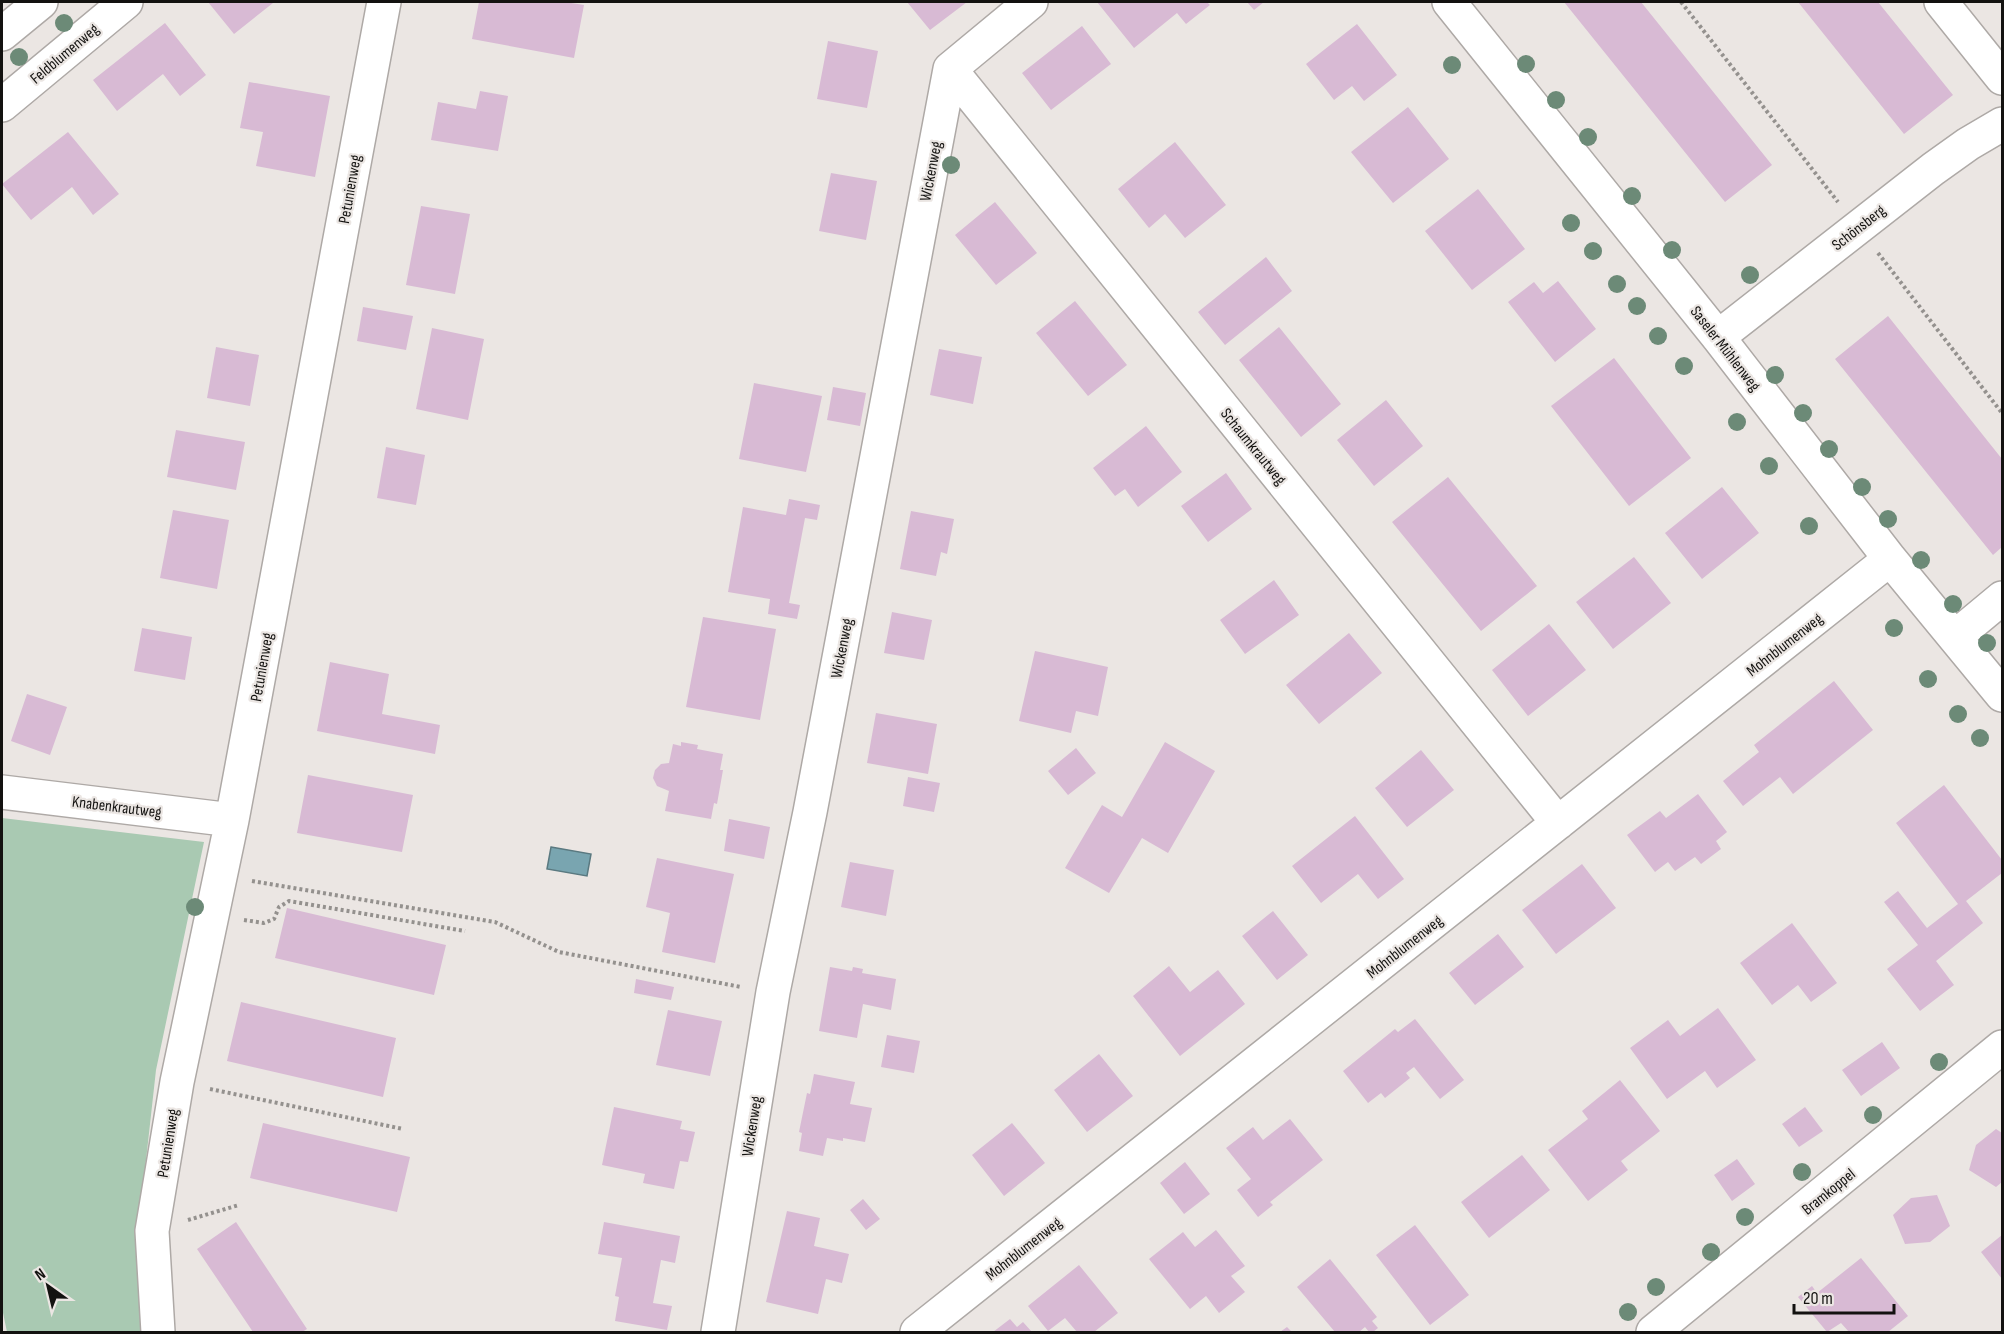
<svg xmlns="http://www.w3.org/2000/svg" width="2004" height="1334" font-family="'Sofia Sans Condensed',sans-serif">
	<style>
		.green { fill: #a9c9b2 }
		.water { fill: #79a5b0; stroke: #5a7980; stroke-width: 1.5 }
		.building { fill: #d8bad4 }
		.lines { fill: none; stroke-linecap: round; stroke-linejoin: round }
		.minor-casing { stroke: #aea9a6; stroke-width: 36 }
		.path { stroke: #94918e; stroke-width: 4; stroke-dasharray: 3 3; stroke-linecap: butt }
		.minor { stroke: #fff; stroke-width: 33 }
		.tree { fill: #6c8a77 }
		.labels { text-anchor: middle; stroke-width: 4.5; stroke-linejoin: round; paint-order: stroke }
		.street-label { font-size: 16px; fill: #131210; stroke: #ebe6e3 }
	</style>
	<rect width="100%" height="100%" fill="#ebe6e3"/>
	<path class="green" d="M2 818 204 842 156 1070 138 1232 144 1332H7L2 1308Z"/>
	<path class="water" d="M551 847 591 854 587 876 547 869Z"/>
	<path class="building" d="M208 2H272L273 3 234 34Z
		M479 2H565L584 5 574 58 472 39Z
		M907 2H967L930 30Z
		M1097 2H1207L1210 5 1186 24 1177 13 1134 48Z
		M1247 2H1264L1254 10Z
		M1564 2H1641L1772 165 1725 202Z
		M1798 2H1878L1953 95 1904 134Z
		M165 23 206 75 180 96 163 74 117 111 93 80Z
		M1357 24 1397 75 1364 101 1352 86 1334 100 1306 64Z
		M1082 26 1111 64 1051 110 1022 73Z
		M828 41 878 51 867 108 817 99Z
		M249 82 330 96 315 177 256 166 263 132 240 128Z
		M480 91 508 96 498 151 431 140 438 102 476 109Z
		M1408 107 1449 159 1393 203 1351 152Z
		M68 132 119 194 93 215 72 187 31 220 2 184Z
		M1175 142 1226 205 1185 238 1165 214 1149 228 1118 189Z
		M831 173 877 181 866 240 819 231Z
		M1478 189 1525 249 1472 290 1425 231Z
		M995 202 1037 253 996 285 955 235Z
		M421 206 470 214 455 294 406 285Z
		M1266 257 1292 291 1225 345 1198 312Z
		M1558 281 1596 329 1555 362 1508 302 1534 282 1543 293Z
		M1075 301 1127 365 1088 396 1036 333Z
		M363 307 413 316 406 350 357 341Z
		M1888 316 2002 459V547L1993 555 1835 359Z
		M1279 327 1341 404 1301 437 1239 360Z
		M432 328 484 339 468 420 416 409Z
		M216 347 259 355 250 406 207 398Z
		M939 349 982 357 973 404 930 395Z
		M1614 358 1691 458 1629 506 1551 406Z
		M754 383 822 396 806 472 739 459Z
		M833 387 866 393 860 426 827 420Z
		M1386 400 1423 446 1374 486 1337 440Z
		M1146 426 1182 472 1138 507 1125 489 1115 496 1093 468Z
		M176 430 245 442 236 490 167 477Z
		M386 447 425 455 416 505 377 498Z
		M1226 473 1252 509 1208 542 1181 506Z
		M1448 477 1537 586 1481 631 1392 522Z
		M1722 487 1759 533 1702 579 1665 533Z
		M789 499 820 505 817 520 805 518 789 603 800 605 797 619 768 614 770 599 728 592 743 507 786 515Z
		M173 510 229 520 217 589 160 578Z
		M911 511 954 519 947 554 941 552 936 576 900 569Z
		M1634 557 1671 603 1613 649 1576 602Z
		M1274 580 1299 615 1245 654 1220 620Z
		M892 612 932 620 924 660 884 653Z
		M703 617 776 629 760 720 686 707Z
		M1549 624 1586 670 1528 716 1492 670Z
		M142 628 192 637 185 680 134 671Z
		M1349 633 1382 673 1319 724 1286 685Z
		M1035 651 1108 667 1098 716 1076 711 1071 733 1019 721Z
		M330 662 389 674 382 714 440 725 435 754 317 731Z
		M1834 681 1873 730 1793 794 1780 777 1743 806 1723 781 1759 752 1754 745Z
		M27 694 67 707 50 755 11 741Z
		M876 713 937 724 928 774 867 763Z
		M681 742 698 745 697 749 723 754 720 770H723L717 804 714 803 711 819 665 811 669 791 657 786 653 778 655 770 661 764 669 763 673 744 681 746Z
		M1165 742 1215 771 1168 853 1142 838 1109 893 1065 868 1102 805 1122 817Z
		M1076 748 1096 773 1068 795 1048 771Z
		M1421 750 1454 790 1407 827 1375 788Z
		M308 775 413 795 402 852 297 833Z
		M908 777 940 783 934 812 903 806Z
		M1944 785 2002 860V873L1966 901 1983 923 1936 961 1954 985 1920 1011 1887 969 1918 945 1884 902 1898 891 1927 928 1958 904 1896 823Z
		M1698 794 1727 832 1716 841 1721 849 1701 864 1695 857 1675 871 1668 862 1655 872 1627 835 1660 811 1666 818Z
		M1355 816 1404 879 1378 899 1358 874 1321 903 1292 866Z
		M729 819 770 827 764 859 724 851Z
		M657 858 734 874 715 963 662 952 670 913 646 907Z
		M850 862 894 870 886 916 841 907Z
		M1582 864 1616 908 1556 954 1522 910Z
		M287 908 446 945 434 995 275 958Z
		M1273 911 1308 955 1277 980 1242 936Z
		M1792 923 1837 983 1811 1002 1798 985 1772 1005 1740 963Z
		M1498 934 1524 967 1475 1005 1449 973Z
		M1169 966 1190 992 1218 970 1245 1004 1180 1056 1133 996Z
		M830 967 852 971 853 967 863 969 862 973 896 979 891 1010 863 1004 857 1038 819 1031Z
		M636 979 674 987 671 1000 634 993Z
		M241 1002 396 1038 383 1097 227 1061Z
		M1718 1008 1756 1060 1717 1088 1705 1071 1667 1099 1630 1048 1668 1020 1680 1036Z
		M668 1010 722 1021 710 1076 656 1065Z
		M1415 1019 1464 1080 1440 1099 1414 1067 1406 1073 1410 1078 1385 1098 1381 1093 1368 1103 1343 1071 1395 1029 1398 1032Z
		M887 1035 920 1041 914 1073 881 1067Z
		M1882 1042 1900 1068 1861 1096 1842 1070Z
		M1099 1054 1133 1096 1087 1132 1054 1090Z
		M814 1074 855 1082 850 1104 872 1108 865 1142 843 1138V1141L827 1138 823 1156 799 1151 802 1133 799 1132 807 1093 810 1094Z
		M1620 1080 1660 1131 1621 1161 1628 1170 1588 1201 1548 1150 1588 1119 1582 1111Z
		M614 1107 682 1121 680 1129 695 1132 688 1162 680 1161 674 1189 643 1183 645 1174 602 1165Z
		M1805 1107 1823 1131 1799 1147 1782 1124Z
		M1290 1119 1323 1160 1270 1202 1273 1205 1258 1217 1237 1190 1251 1179 1226 1148 1253 1127 1263 1140Z
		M263 1123 410 1157 397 1212 250 1178Z
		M1012 1123 1045 1163 1004 1196 972 1155Z
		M1996 1129 2002 1133V1182L1996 1187 1969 1170 1976 1145Z
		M1522 1155 1550 1190 1489 1238 1461 1202Z
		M1737 1159 1755 1184 1732 1201 1714 1175Z
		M1185 1162 1210 1194 1184 1214 1160 1183Z
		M1937 1195 1950 1226 1930 1242 1905 1244 1893 1215 1911 1198Z
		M863 1199 880 1219 866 1230 850 1210Z
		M787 1211 820 1218 814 1246 849 1254 842 1283 826 1279 818 1314 766 1302Z
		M236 1222 307 1329 302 1332H253L197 1249Z
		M604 1222 680 1236 675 1263 661 1260 653 1303 672 1306 667 1330 615 1321 619 1297 615 1296 622 1258 598 1254Z
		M1415 1225 1469 1295 1430 1325 1376 1255Z
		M1216 1230 1245 1266 1231 1276 1245 1292 1219 1313 1206 1296 1190 1309 1149 1259 1183 1232 1195 1247Z
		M2002 1235V1279L1981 1252Z
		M1861 1258 1908 1316 1888 1332H1849L1841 1323 1827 1332 1798 1297 1812 1286 1817 1293Z
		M1330 1259 1377 1317 1372 1321 1378 1328 1373 1332H1369L1365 1327 1359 1332H1335L1297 1287Z
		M1079 1265 1118 1313 1094 1332H1077L1065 1318 1048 1331 1028 1306Z
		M1010 1319 1017 1327 1023 1322 1032 1332H993Z
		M1287 1327 1292 1332H1280Z"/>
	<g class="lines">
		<g class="minor-casing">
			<path id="minor" d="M1449 2 1718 337 1890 559 2002 695
				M1941 2 2002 78
				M2 34 41 2
				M950 69 1558 823
				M2 105 126 2
				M1718 337 1933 169 1968 144 2002 124
				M1955 637 2002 598
				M2 792 232 820
				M158 1332 152 1231 177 1082 232 820 384 2
				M718 1332 773 992 810 812 950 69 1031 2
				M917 1332 1890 559
				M1653 1332 2002 1047"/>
		</g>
		<path class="path" d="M1681 2 1838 202
			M1878 253 2002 413
			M252 881 495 922 559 952 741 987
			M244 920 264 923 274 919 279 907 289 901 465 931
			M210 1089 403 1129
			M188 1220 239 1205"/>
		<use href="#minor" class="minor"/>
	</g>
	<g class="tree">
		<circle cx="64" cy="23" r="9"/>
		<circle cx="19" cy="57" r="9"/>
		<circle cx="1526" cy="64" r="9"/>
		<circle cx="1452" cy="65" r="9"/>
		<circle cx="1556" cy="100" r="9"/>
		<circle cx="1588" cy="137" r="9"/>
		<circle cx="951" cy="165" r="9"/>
		<circle cx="1632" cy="196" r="9"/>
		<circle cx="1571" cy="223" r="9"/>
		<circle cx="1672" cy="250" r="9"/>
		<circle cx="1593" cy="251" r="9"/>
		<circle cx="1750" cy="275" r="9"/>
		<circle cx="1617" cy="284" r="9"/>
		<circle cx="1637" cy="306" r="9"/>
		<circle cx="1658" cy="336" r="9"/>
		<circle cx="1684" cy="366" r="9"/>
		<circle cx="1775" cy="375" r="9"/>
		<circle cx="1803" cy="413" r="9"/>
		<circle cx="1737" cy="422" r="9"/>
		<circle cx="1829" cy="449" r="9"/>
		<circle cx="1769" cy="466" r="9"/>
		<circle cx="1862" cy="487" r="9"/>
		<circle cx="1888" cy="519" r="9"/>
		<circle cx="1809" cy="526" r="9"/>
		<circle cx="1921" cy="560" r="9"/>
		<circle cx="1953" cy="604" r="9"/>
		<circle cx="1894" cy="628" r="9"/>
		<circle cx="1987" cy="643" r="9"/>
		<circle cx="1928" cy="679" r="9"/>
		<circle cx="1958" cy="714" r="9"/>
		<circle cx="1980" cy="738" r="9"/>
		<circle cx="195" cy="907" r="9"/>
		<circle cx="1939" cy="1062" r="9"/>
		<circle cx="1873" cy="1115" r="9"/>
		<circle cx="1802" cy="1172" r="9"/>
		<circle cx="1745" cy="1217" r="9"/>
		<circle cx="1711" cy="1252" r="9"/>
		<circle cx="1656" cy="1287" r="9"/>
		<circle cx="1628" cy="1312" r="9"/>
	</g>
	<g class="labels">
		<g class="street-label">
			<text transform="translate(64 53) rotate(-40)" y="6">Feldblumenweg</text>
			<text transform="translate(930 171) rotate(-79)" y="6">Wickenweg</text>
			<text transform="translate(349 189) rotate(-80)" y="6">Petunienweg</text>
			<text transform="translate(1858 227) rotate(-38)" y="6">Schönsberg</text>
			<text transform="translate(1726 348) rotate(52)" y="6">Saseler Mühlenweg</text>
			<text transform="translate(1254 446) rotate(51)" y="6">Schaumkrautweg</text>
			<text transform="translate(1784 644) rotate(-38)" y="6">Mohnblumenweg</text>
			<text transform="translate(841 648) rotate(-79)" y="6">Wickenweg</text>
			<text transform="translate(261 667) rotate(-80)" y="6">Petunienweg</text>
			<text transform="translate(117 806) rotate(7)" y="6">Knabenkrautweg</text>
			<text transform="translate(1404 946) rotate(-38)" y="6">Mohnblumenweg</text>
			<text transform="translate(751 1126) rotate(-81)" y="6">Wickenweg</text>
			<text transform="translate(167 1143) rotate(-81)" y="6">Petunienweg</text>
			<text transform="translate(1828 1191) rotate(-39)" y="6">Bramkoppel</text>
			<text transform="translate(1023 1248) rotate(-38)" y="6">Mohnblumenweg</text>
		</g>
	</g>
	<rect width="2004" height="1334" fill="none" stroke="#131210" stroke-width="6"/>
	<g transform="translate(48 1286) rotate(326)" stroke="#ebe6e3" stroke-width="4.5" paint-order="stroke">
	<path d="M0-4.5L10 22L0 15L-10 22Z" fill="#131210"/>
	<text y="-9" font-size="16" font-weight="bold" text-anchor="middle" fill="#131210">N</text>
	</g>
	<path d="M1794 1304v9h100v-9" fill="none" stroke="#131210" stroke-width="3"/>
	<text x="1803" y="1304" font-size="18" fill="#131210" stroke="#ebe6e3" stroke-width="4.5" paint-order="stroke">20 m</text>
</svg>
